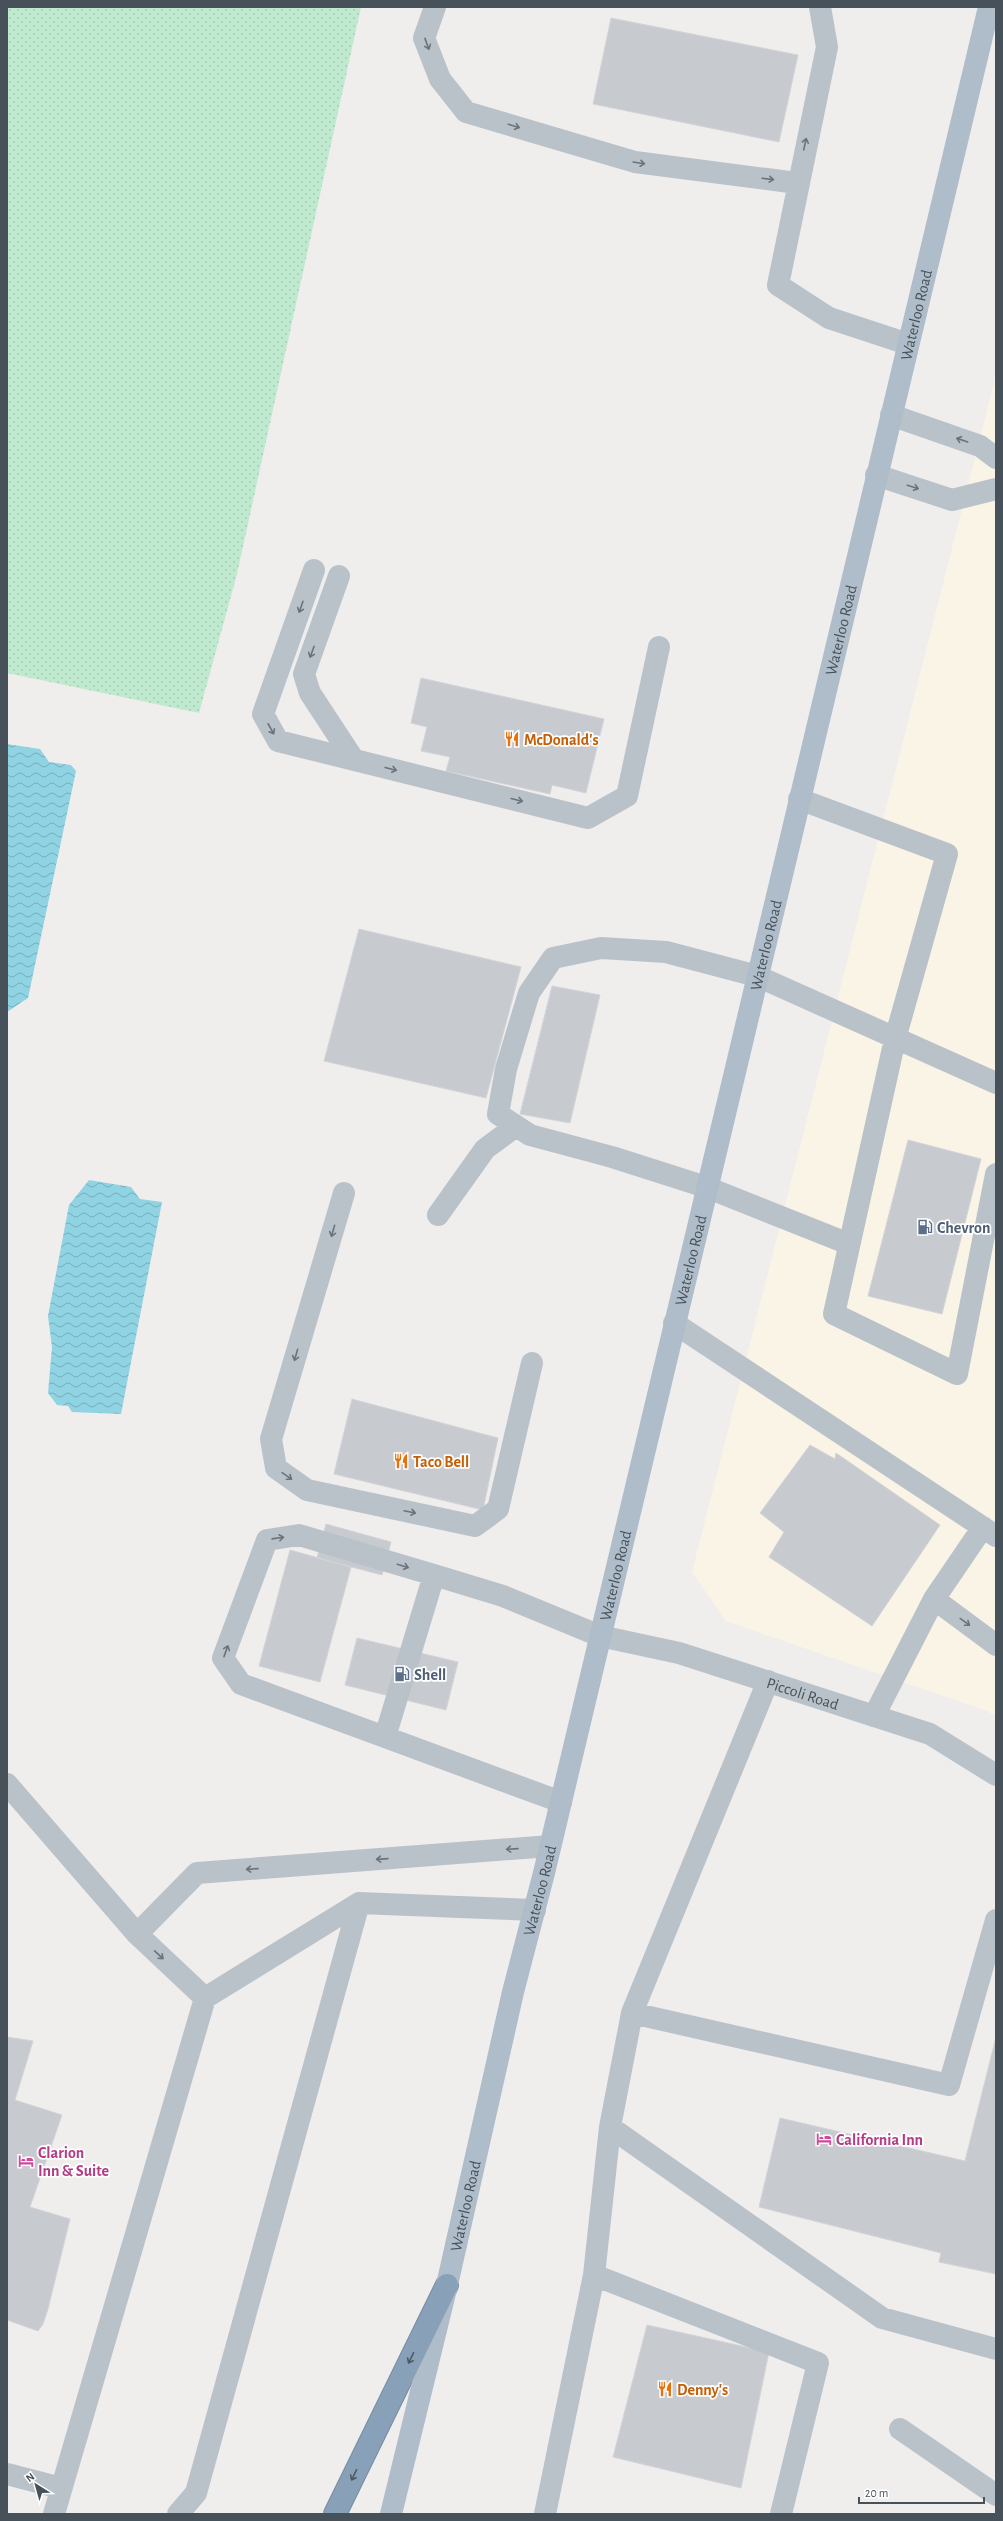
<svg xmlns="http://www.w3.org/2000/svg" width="1003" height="2521" font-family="'Alegreya Sans',sans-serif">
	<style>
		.commercial { fill: #faf4e7 }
		.grass { fill: url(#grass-dots) }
		.water { fill: url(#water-waves) }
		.building { fill: #c7cacf; stroke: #d2d4d8 }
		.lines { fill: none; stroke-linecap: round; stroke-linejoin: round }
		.motorway-casing { stroke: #748ca3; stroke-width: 24 }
		.service { stroke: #bac2c9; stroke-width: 22 }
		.minor { stroke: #bac2c9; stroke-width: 22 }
		.primary { stroke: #afbdca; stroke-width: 22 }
		.motorway { stroke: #89a1b8; stroke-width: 22 }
		.oneway { stroke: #6a737b }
		.oneway2 { stroke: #4e5962 }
		.labels { text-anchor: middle; stroke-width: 3.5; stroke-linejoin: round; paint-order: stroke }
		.street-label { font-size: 16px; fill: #475159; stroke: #fff }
		.food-label { font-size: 16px; font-weight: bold; fill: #c56008; stroke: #fff; text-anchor: start }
		.service-label { font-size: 16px; font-weight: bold; fill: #4e5e75; stroke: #fff; text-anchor: start }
		.hotel-label { font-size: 16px; font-weight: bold; fill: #b23c85; stroke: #fff; text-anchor: start }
	</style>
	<defs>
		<pattern id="grass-dots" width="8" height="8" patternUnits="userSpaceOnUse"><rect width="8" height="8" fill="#bfeacf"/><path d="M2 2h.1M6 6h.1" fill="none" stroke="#a6cab4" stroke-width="1.8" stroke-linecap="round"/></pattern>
		<pattern id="water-waves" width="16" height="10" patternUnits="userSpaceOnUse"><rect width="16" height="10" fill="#90d3e3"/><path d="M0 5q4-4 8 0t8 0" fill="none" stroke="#77aebb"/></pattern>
	</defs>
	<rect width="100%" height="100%" fill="#f0eded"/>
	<path class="commercial" d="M996 375V1716L987 1711 726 1621 692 1572Z"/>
	<path class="grass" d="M7 7H361L237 574 199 713 7 673Z"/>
	<path class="water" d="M7 744 40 749 49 762 71 765 76 771 28 998 7 1012Z
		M89 1180 131 1187 140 1199 162 1202 121 1414 72 1412 68 1406 57 1405 48 1393 52 1347 48 1316 69 1205Z"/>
	<path class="building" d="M611 18 798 55 779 142 593 104Z
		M421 678 604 719 586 793 552 785 550 794 446 771 450 757 421 751 427 727 411 723Z
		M359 929 521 967 486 1098 324 1061Z
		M552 986 600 995 570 1123 520 1114Z
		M908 1140 981 1159 942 1314 868 1296Z
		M352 1399 498 1438 483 1510 334 1474Z
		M810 1445 835 1459 836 1453 940 1525 872 1626 769 1557 784 1532 760 1513Z
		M326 1524 391 1542 382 1575 317 1558Z
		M290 1550 351 1567 320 1682 259 1666Z
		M357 1638 458 1662 446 1710 345 1685Z
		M7 2037 33 2041 15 2100 62 2115 30 2207 70 2219 48 2309 43 2324 38 2331 7 2320Z
		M996 2037V2274L939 2262 941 2253 759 2207 780 2118 965 2161Z
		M647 2325 769 2352 741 2488 613 2457Z"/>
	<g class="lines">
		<g class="motorway-casing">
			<path id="motorway" d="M335 2514 447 2285"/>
		</g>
		<path class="service" d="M435 7 424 38 440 79 466 112 635 162 797 183
			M820 7 827 47 778 285 829 318 908 344
			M891 415 980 446 996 458
			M876 475 952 500 996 489
			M314 570 263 714 278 741 588 818 627 796 659 647
			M339 576 304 674 310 693 354 760
			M799 799 947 854 895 1039 834 1314 957 1374 996 1174
			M344 1193 271 1439 276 1468 307 1490 475 1526 498 1509 532 1363
			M438 1215 485 1149 516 1126
			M849 1244 706 1187 612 1157 530 1135 498 1114 506 1069 529 993 553 958 601 948 666 952 757 976 996 1083
			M674 1323 996 1536
			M934 1599 996 1645
			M874 1716 934 1599 983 1527
			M385 1737 241 1684 223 1658 267 1540 299 1535 434 1575
			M7 1784 137 1934
			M561 1802 385 1737 434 1575 503 1596 600 1636
			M535 1910 359 1903 205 1998 137 1934 197 1873 550 1846
			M632 2013 949 2085 996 1920
			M610 2127 882 2318 996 2349
			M594 2275 818 2363 781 2514
			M900 2429 996 2495
			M7 2474 61 2488
			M54 2514 205 1998
			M178 2514 196 2493 359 1903
			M545 2514 594 2275 610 2127 632 2013 768 1681"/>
		<path class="minor" id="s1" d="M600 1636 679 1653 930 1734 996 1775"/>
		<path class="primary" id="s2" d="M391 2514 447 2285 513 1992 544 1873 989 7"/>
		<use href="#motorway" class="motorway"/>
	</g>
	<defs><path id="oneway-shaft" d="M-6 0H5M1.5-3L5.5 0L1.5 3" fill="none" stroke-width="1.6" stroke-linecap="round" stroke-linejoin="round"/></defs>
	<g class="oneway">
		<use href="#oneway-shaft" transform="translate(427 44) rotate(70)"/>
		<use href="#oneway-shaft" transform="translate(514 126) rotate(17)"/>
		<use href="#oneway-shaft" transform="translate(805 144) rotate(-78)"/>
		<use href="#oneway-shaft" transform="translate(639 163) rotate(9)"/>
		<use href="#oneway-shaft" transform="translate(768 179) rotate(7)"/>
		<use href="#oneway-shaft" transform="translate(962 440) rotate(-161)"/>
		<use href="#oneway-shaft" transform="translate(913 487) rotate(18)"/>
		<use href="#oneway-shaft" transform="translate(301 607) rotate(109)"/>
		<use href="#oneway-shaft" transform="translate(312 652) rotate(110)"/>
		<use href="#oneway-shaft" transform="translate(271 729) rotate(61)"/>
		<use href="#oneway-shaft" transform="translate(391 769) rotate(14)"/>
		<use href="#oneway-shaft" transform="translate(517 800) rotate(14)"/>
		<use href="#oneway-shaft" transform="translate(333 1231) rotate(106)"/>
		<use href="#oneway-shaft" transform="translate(296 1355) rotate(106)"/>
		<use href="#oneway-shaft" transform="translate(287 1476) rotate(35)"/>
		<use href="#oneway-shaft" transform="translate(410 1512) rotate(12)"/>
		<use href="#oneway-shaft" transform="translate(278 1538) rotate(-8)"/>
		<use href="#oneway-shaft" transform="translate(403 1566) rotate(17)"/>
		<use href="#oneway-shaft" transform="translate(965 1622) rotate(36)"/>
		<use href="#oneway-shaft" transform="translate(226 1651) rotate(-70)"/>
		<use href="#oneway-shaft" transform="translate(512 1849) rotate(176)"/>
		<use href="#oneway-shaft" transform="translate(382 1859) rotate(176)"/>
		<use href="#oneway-shaft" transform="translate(252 1869) rotate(176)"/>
		<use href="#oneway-shaft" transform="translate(159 1955) rotate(43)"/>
	</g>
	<g class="oneway2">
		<use href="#oneway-shaft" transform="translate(411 2358) rotate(116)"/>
		<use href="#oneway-shaft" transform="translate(354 2475) rotate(116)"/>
	</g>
	<defs>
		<g id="restaurant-bare" transform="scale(1.2)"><path d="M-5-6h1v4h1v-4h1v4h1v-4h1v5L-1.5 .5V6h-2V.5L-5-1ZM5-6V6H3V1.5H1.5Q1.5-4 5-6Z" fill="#e8710a" stroke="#fff" stroke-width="2.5" paint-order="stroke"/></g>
		<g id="fuel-bare" transform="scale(1.2)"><path d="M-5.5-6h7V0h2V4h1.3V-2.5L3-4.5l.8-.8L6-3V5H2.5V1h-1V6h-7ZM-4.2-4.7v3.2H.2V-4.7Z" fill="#5c6f8a" stroke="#fff" stroke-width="2.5" paint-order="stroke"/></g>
		<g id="hotel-bare" transform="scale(1.2)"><path d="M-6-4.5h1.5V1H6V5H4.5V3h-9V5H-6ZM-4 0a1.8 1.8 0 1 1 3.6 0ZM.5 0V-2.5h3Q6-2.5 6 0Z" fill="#d1479c" stroke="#fff" stroke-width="2.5" paint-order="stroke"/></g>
	</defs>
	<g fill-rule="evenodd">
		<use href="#restaurant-bare" x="512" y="739"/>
		<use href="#fuel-bare" x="925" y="1227"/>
		<use href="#restaurant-bare" x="401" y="1461"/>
		<use href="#fuel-bare" x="402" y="1674"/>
		<use href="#hotel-bare" x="824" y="2139"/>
		<use href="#hotel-bare" x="26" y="2161"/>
		<use href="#restaurant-bare" x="665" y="2389"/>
	</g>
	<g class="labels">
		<g class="street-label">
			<text dy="6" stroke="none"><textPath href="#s2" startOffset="2261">Waterloo Road</textPath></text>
			<text dy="6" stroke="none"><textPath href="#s2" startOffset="1937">Waterloo Road</textPath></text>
			<text dy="6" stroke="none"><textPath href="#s2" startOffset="1613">Waterloo Road</textPath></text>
			<text dy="6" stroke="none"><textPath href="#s2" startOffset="1289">Waterloo Road</textPath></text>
			<text dy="6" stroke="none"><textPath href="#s2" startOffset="965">Waterloo Road</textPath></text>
			<text dy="6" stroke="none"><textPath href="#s1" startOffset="211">Piccoli Road</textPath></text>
			<text dy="6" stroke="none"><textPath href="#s2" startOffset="641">Waterloo Road</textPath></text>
			<text dy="6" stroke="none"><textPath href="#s2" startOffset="317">Waterloo Road</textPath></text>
		</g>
		<g class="food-label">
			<text x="524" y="745">McDonald's</text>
			<text x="413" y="1467">Taco Bell</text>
			<text x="677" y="2395">Denny's</text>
		</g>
		<g class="service-label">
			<text x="937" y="1233">Chevron</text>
			<text x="414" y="1680">Shell</text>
		</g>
		<g class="hotel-label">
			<text x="836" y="2145">California Inn</text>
			<text x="38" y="2158">Clarion<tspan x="38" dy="18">Inn &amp; Suite</tspan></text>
		</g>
	</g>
	<rect width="1003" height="2521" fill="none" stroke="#475159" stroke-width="16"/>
	<g transform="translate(36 2485) rotate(323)" stroke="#ffffff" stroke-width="3" paint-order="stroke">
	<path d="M0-3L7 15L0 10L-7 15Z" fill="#475159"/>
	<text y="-6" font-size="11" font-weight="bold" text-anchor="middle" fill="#475159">N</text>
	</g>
	<path d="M859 2497v6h125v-6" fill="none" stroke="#475159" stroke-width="2"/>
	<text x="865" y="2497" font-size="12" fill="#475159" stroke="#ffffff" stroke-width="3" paint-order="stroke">20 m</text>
</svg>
